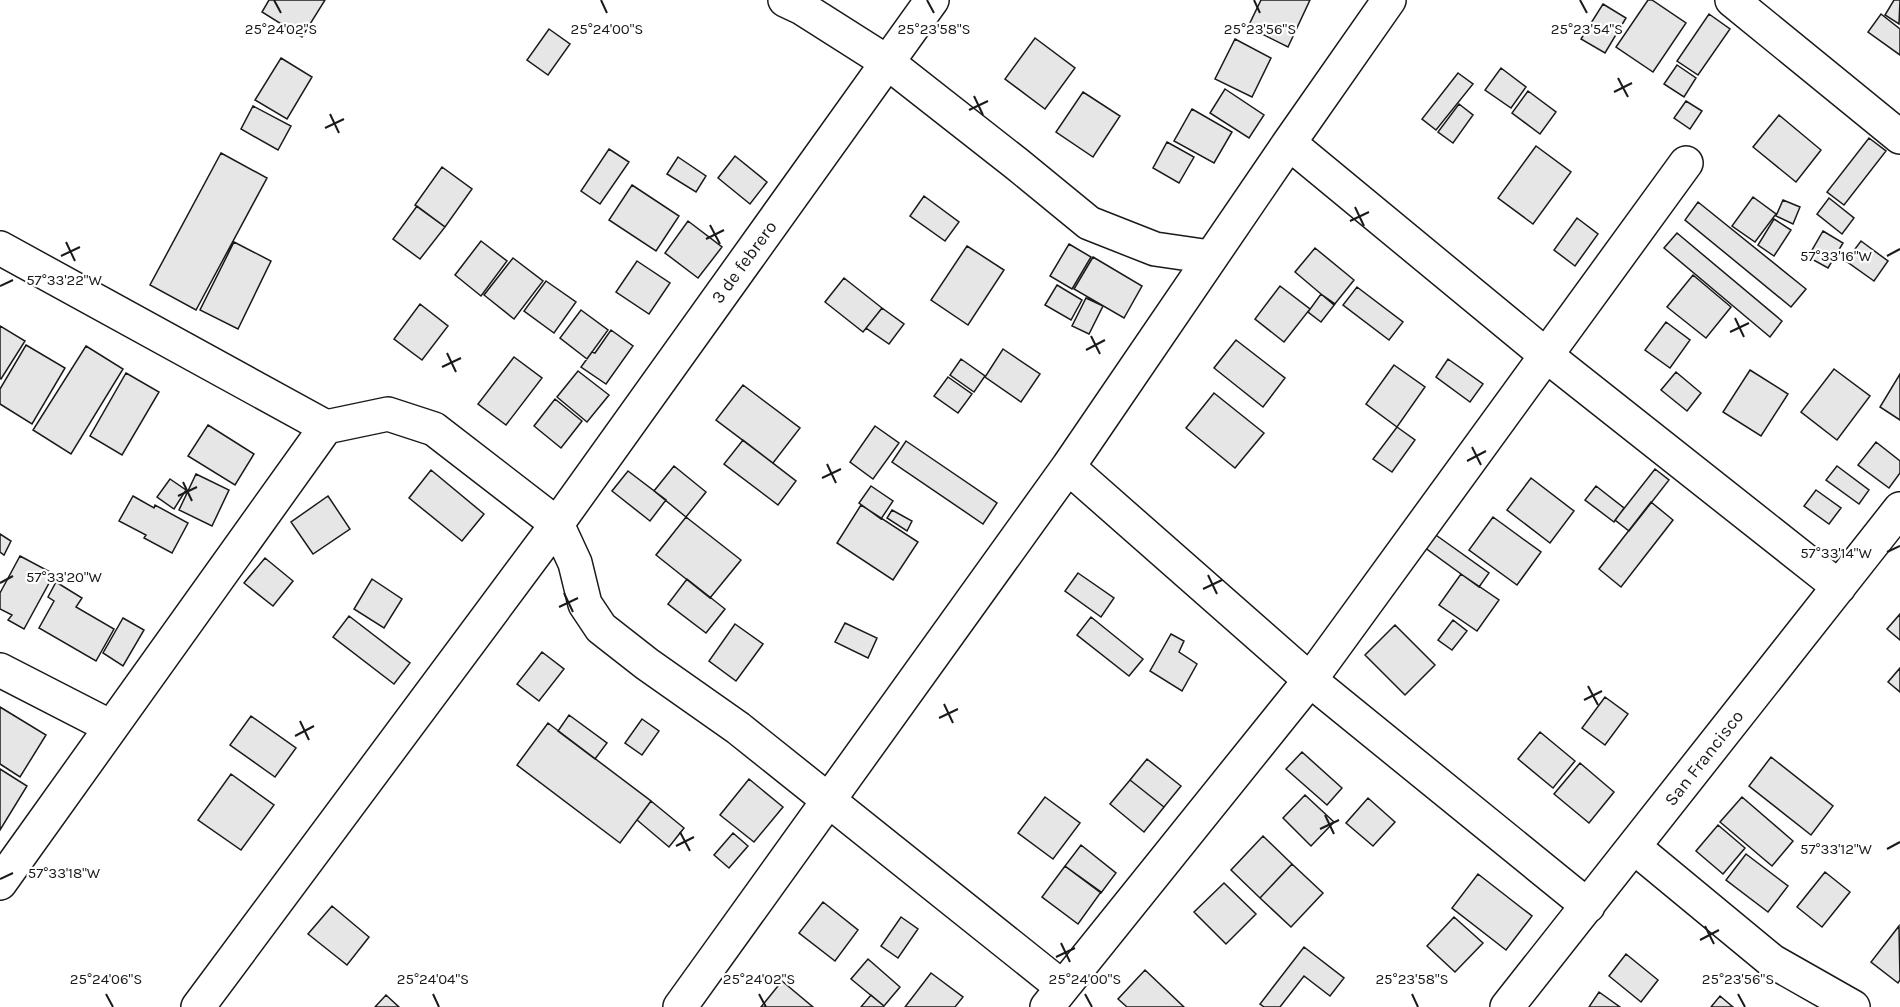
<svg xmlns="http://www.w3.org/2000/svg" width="1900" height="1007" font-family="Karla,sans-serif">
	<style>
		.building { fill: #e6e6e6; stroke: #1a1a1a; stroke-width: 1.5 }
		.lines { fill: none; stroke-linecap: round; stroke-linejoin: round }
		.minor-casing { stroke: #1a1a1a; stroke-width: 36 }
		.minor { stroke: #fff; stroke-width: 33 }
		.ticks { fill: none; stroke: #1a1a1a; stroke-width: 2 }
		.labels { text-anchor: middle; stroke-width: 4.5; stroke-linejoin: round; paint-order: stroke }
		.street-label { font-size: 18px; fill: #1a1a1a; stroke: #fff }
		.ticks-label { font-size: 15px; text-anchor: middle; fill: #1a1a1a; stroke: #fff; stroke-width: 4.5; stroke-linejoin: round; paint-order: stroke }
	</style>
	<rect width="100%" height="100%" fill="#fff"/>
	<path class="building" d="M269 0H325L302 37 262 12Z
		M1261 0H1310L1288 47 1248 27Z
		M1648 0H1652L1686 23 1653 72 1616 47Z
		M1894 0H1900L1899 24 1885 15Z
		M1603 4 1626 18 1605 53 1581 39Z
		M1709 14 1730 29 1698 75 1677 61Z
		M1881 14 1900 29V55L1868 32Z
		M549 29 570 44 548 75 527 60Z
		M1035 38 1075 68 1045 109 1005 79Z
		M1235 39 1271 58 1252 97 1215 79Z
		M281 58 312 77 287 119 255 100Z
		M1677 65 1696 78 1684 97 1664 84Z
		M1501 68 1526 87 1511 108 1485 90Z
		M1458 73 1473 84 1436 130 1422 119Z
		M1225 89 1264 115 1249 138 1210 113Z
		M1528 91 1556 112 1540 134 1512 113Z
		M1083 92 1120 116 1093 157 1056 132Z
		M1686 101 1702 111 1690 129 1674 118Z
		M1459 104 1473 115 1453 143 1438 132Z
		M253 106 291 126 278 150 241 129Z
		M1192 109 1232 132 1214 163 1174 141Z
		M1779 115 1821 150 1796 182 1753 147Z
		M1869 138 1886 151 1844 205 1827 192Z
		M1167 142 1194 157 1179 183 1153 168Z
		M1536 146 1571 172 1533 224 1498 198Z
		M609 149 629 162 600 204 581 191Z
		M221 153 267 178 196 310 150 285Z
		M735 156 767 182 750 204 718 178Z
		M678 157 706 176 696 192 667 174Z
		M442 167 472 189 445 227 415 205Z
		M632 185 679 216 656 251 609 220Z
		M924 196 959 222 945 241 910 216Z
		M1753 197 1776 214 1755 242 1732 226Z
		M1829 198 1854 218 1842 234 1817 214Z
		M1783 200 1800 207 1793 224 1776 216Z
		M1698 202 1806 289 1791 307 1685 220Z
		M417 206 445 227 420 259 393 239Z
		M1577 218 1598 234 1575 266 1554 250Z
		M1774 219 1791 230 1774 256 1758 245Z
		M688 221 722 247 698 278 665 253Z
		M1823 231 1843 243 1828 268 1808 257Z
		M1677 233 1782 321 1770 337 1664 248Z
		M481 241 507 261 481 296 455 275Z
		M1861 241 1888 261 1874 281 1846 261Z
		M234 242 271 261 238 329 200 310Z
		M1069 244 1091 257 1072 289 1050 276Z
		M967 246 1004 270 968 325 931 300Z
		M1315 248 1354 280 1334 305 1295 272Z
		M1093 257 1142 286 1124 318 1074 289Z
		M513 258 543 281 514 319 484 295Z
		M637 261 670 283 649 314 616 292Z
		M1693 275 1731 307 1706 338 1667 307Z
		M844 278 882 308 863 332 825 302Z
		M546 281 576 302 554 333 524 311Z
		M1057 285 1082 300 1071 320 1045 305Z
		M1280 286 1310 309 1284 342 1255 319Z
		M1357 287 1403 322 1389 340 1343 305Z
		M1321 294 1335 304 1321 322 1308 312Z
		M1086 298 1103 306 1089 334 1072 326Z
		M420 304 448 326 422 360 394 339Z
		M882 308 904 324 889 344 866 328Z
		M581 310 608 330 587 359 560 338Z
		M1666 322 1690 340 1670 368 1645 350Z
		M0 326 25 341 1 379 0 378Z
		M611 330 633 346 606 384 581 367 592 352 595 353Z
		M1236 340 1285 378 1263 407 1214 368Z
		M26 345 65 368 32 424 0 404V389Z
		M86 346 123 369 71 454 33 430Z
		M1003 349 1040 374 1021 402 985 377Z
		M514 357 542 378 506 425 478 404Z
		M961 359 985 376 974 392 950 375Z
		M1448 359 1483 384 1470 402 1436 377Z
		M1394 365 1425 387 1397 427 1366 404Z
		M1834 369 1870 396 1837 440 1801 412Z
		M1750 370 1788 394 1761 436 1723 412Z
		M578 371 609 395 587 422 557 397Z
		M1676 372 1701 393 1687 411 1661 390Z
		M126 373 159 392 122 455 90 436Z
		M1900 374V420L1880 407Z
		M948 377 972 394 958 413 934 396Z
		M743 385 800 428 773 463 716 420Z
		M1214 393 1264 433 1235 468 1186 428Z
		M555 399 582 421 561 448 534 426Z
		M208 425 254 454 235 485 188 456Z
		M875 426 899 443 873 479 850 462Z
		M1397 427 1415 440 1392 472 1373 459Z
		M743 440 796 481 778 505 724 464Z
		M906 441 997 503 983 524 892 462Z
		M1876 442 1900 461V473L1889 488 1858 465Z
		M674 466 706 492 686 517 654 491Z
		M1837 466 1869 490 1859 504 1826 480Z
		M1655 469 1669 480 1629 531 1615 520Z
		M431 470 484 514 462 541 409 498Z
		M628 471 666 500 650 521 612 491Z
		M196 474 229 490 212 526 179 510Z
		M1531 478 1574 511 1550 543 1507 510Z
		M170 479 186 490 174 509 157 497Z
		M871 486 893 501 881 519 859 503Z
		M1596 486 1624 508 1614 522 1585 500Z
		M1816 490 1841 508 1829 524 1804 506Z
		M133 496 154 508 155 505 188 523 172 553 144 538 146 535 119 521Z
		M328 496 350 529 313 554 291 522Z
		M1651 502 1673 520 1621 587 1599 569Z
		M861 505 918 542 893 580 837 543Z
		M892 510 912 521 907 531 887 518Z
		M686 517 741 560 710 598 656 555Z
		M1493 517 1541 552 1517 585 1469 550Z
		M1433 533 1489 573 1479 587 1424 547Z
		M0 534 11 541 4 555 0 552Z
		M20 556 54 574 24 629 8 620 12 615 0 609V593Z
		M265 558 293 581 273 606 244 583Z
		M1078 573 1114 598 1101 617 1065 591Z
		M1461 574 1499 600 1477 631 1439 605Z
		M372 579 402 599 384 628 354 609Z
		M687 579 725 609 706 633 668 604Z
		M56 582 82 598 76 607 114 629 96 661 39 628 54 601 48 597Z
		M1900 614V640L1887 629Z
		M349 616 410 663 394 684 333 637Z
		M1091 617 1143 659 1129 676 1077 635Z
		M123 618 144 630 123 666 103 653Z
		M1453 620 1467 631 1452 650 1438 640Z
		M845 623 877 638 868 658 835 642Z
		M735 624 763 644 736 681 709 661Z
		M1395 625 1435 665 1405 695 1365 655Z
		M1171 634 1184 641 1179 652 1197 664 1182 691 1150 671Z
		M542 652 564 669 539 701 517 684Z
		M1900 668V692L1888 682Z
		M1605 697 1628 714 1605 745 1582 728Z
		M0 707 46 735 20 777 0 764Z
		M569 715 607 743 595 759 558 731Z
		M251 716 296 748 275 777 230 745Z
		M642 719 659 731 642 755 625 743Z
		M548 723 651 801 620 843 517 765Z
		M1540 732 1575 761 1553 788 1518 759Z
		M1302 752 1342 788 1327 805 1286 769Z
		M1771 757 1833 806 1811 835 1749 786Z
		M1147 759 1181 786 1164 807 1130 780Z
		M1580 763 1614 792 1589 823 1554 794Z
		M0 769 27 786 0 830Z
		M231 774 274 805 241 850 198 820Z
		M749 779 783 807 754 842 720 815Z
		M1130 780 1164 807 1144 832 1110 804Z
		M1305 795 1334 822 1311 846 1283 818Z
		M1045 797 1080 823 1053 859 1018 833Z
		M1742 797 1793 841 1772 866 1720 822Z
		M1368 798 1395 822 1373 846 1346 823Z
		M651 801 684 828 669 847 637 820Z
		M1718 825 1745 848 1723 874 1696 851Z
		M733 833 748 846 729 868 714 855Z
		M1263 836 1292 864 1260 898 1231 870Z
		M1081 845 1116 873 1101 893 1065 866Z
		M1746 854 1788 886 1768 912 1726 880Z
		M1292 864 1323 893 1291 927 1260 898Z
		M1065 866 1101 892 1078 924 1042 897Z
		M1825 872 1850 892 1822 927 1797 907Z
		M1478 874 1532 916 1506 950 1452 908Z
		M1224 883 1256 914 1226 944 1194 912Z
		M823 902 858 930 835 961 799 933Z
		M332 906 369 937 347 965 308 934Z
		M901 917 918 929 898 958 881 946Z
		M1454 917 1483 943 1455 972 1427 946Z
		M1899 926 1900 980 1898 983 1871 962Z
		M1304 947 1344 978 1330 996 1304 976 1280 1007H1264L1260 1004Z
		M1626 954 1658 980 1641 1002 1609 976Z
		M868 959 900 987 884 1006 851 979Z
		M1145 970 1184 1007H1127L1118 999Z
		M931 973 963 997 955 1007H905Z
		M782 981 813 1007H761Z
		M1599 992 1620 1007H1589Z
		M386 995 399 1007H375Z
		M871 995 884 1006 883 1007H861Z
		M1720 996 1733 1007H1711Z"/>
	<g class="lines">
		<g class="minor-casing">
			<path id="minor" d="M785 0 802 8 887 62 1017 164 1089 223 1155 249 1210 257
				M1732 0 1900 137
				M1289 143 1547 356 1839 587
				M0 248 326 427 388 414 434 429 557 524 575 563 585 604 601 628 647 664 738 728 1062 987
				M1068 467 1310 680 1588 906
				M0 670 111 727
				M1634 847 1772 961 1853 1007
				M0 883 326 427
				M198 1007 557 524 932 0
				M680 1007 1068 467 1289 143 1389 0
				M1047 1007 1310 680 1686 163
				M1507 1007 1900 509"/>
		</g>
		<use href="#minor" class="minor"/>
	</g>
	<path class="ticks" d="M274 0 281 13M601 0 607 13M927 0 934 13M1254 0 1260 13M1580 0 1587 13M1618 78 1628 97M1614 92 1632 83M974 96 983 115M969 110 988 101M330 114 339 133M325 128 344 119M1355 207 1364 226M1350 221 1369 212M710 225 720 244M706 239 724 230M66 242 75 261M61 256 80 247M1887 256 1900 249M0 286 13 280M1735 318 1744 337M1730 332 1749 323M1091 336 1100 354M1086 350 1105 340M447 353 456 372M442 367 461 358M1472 447 1481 465M1467 461 1486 451M827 464 836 483M822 478 841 469M183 482 192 501M178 496 197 487M1887 552 1900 546M1208 575 1217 594M0 583 13 576M1203 589 1222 580M564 593 573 612M559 607 578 598M1588 686 1598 705M1584 700 1602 691M944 704 953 723M939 718 958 709M300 721 309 740M295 736 314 726M1325 815 1334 834M1320 829 1339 820M680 832 690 851M676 846 694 837M1887 849 1900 842M0 879 13 873M1705 926 1714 944M1700 940 1719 930M1061 943 1070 962M1056 957 1075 948M106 994 113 1007M433 994 439 1007M759 994 766 1007M1085 994 1092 1007M1412 994 1418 1007M1738 994 1745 1007"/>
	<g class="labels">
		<g class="street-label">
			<text transform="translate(744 262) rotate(-54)" y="6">3 de febrero</text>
			<text transform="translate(1704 758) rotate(-52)" y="6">San Francisco</text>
		</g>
	</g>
	<g class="ticks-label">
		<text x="281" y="34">25°24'02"S</text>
		<text x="607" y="34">25°24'00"S</text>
		<text x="934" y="34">25°23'58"S</text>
		<text x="1260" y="34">25°23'56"S</text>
		<text x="1587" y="34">25°23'54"S</text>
		<text x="1836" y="261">57°33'16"W</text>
		<text x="64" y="285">57°33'22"W</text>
		<text x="1836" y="558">57°33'14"W</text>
		<text x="64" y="582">57°33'20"W</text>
		<text x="1836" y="854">57°33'12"W</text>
		<text x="64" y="878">57°33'18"W</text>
		<text x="106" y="984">25°24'06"S</text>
		<text x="433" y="984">25°24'04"S</text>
		<text x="759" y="984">25°24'02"S</text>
		<text x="1085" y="984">25°24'00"S</text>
		<text x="1412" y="984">25°23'58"S</text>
		<text x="1738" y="984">25°23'56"S</text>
	</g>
</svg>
